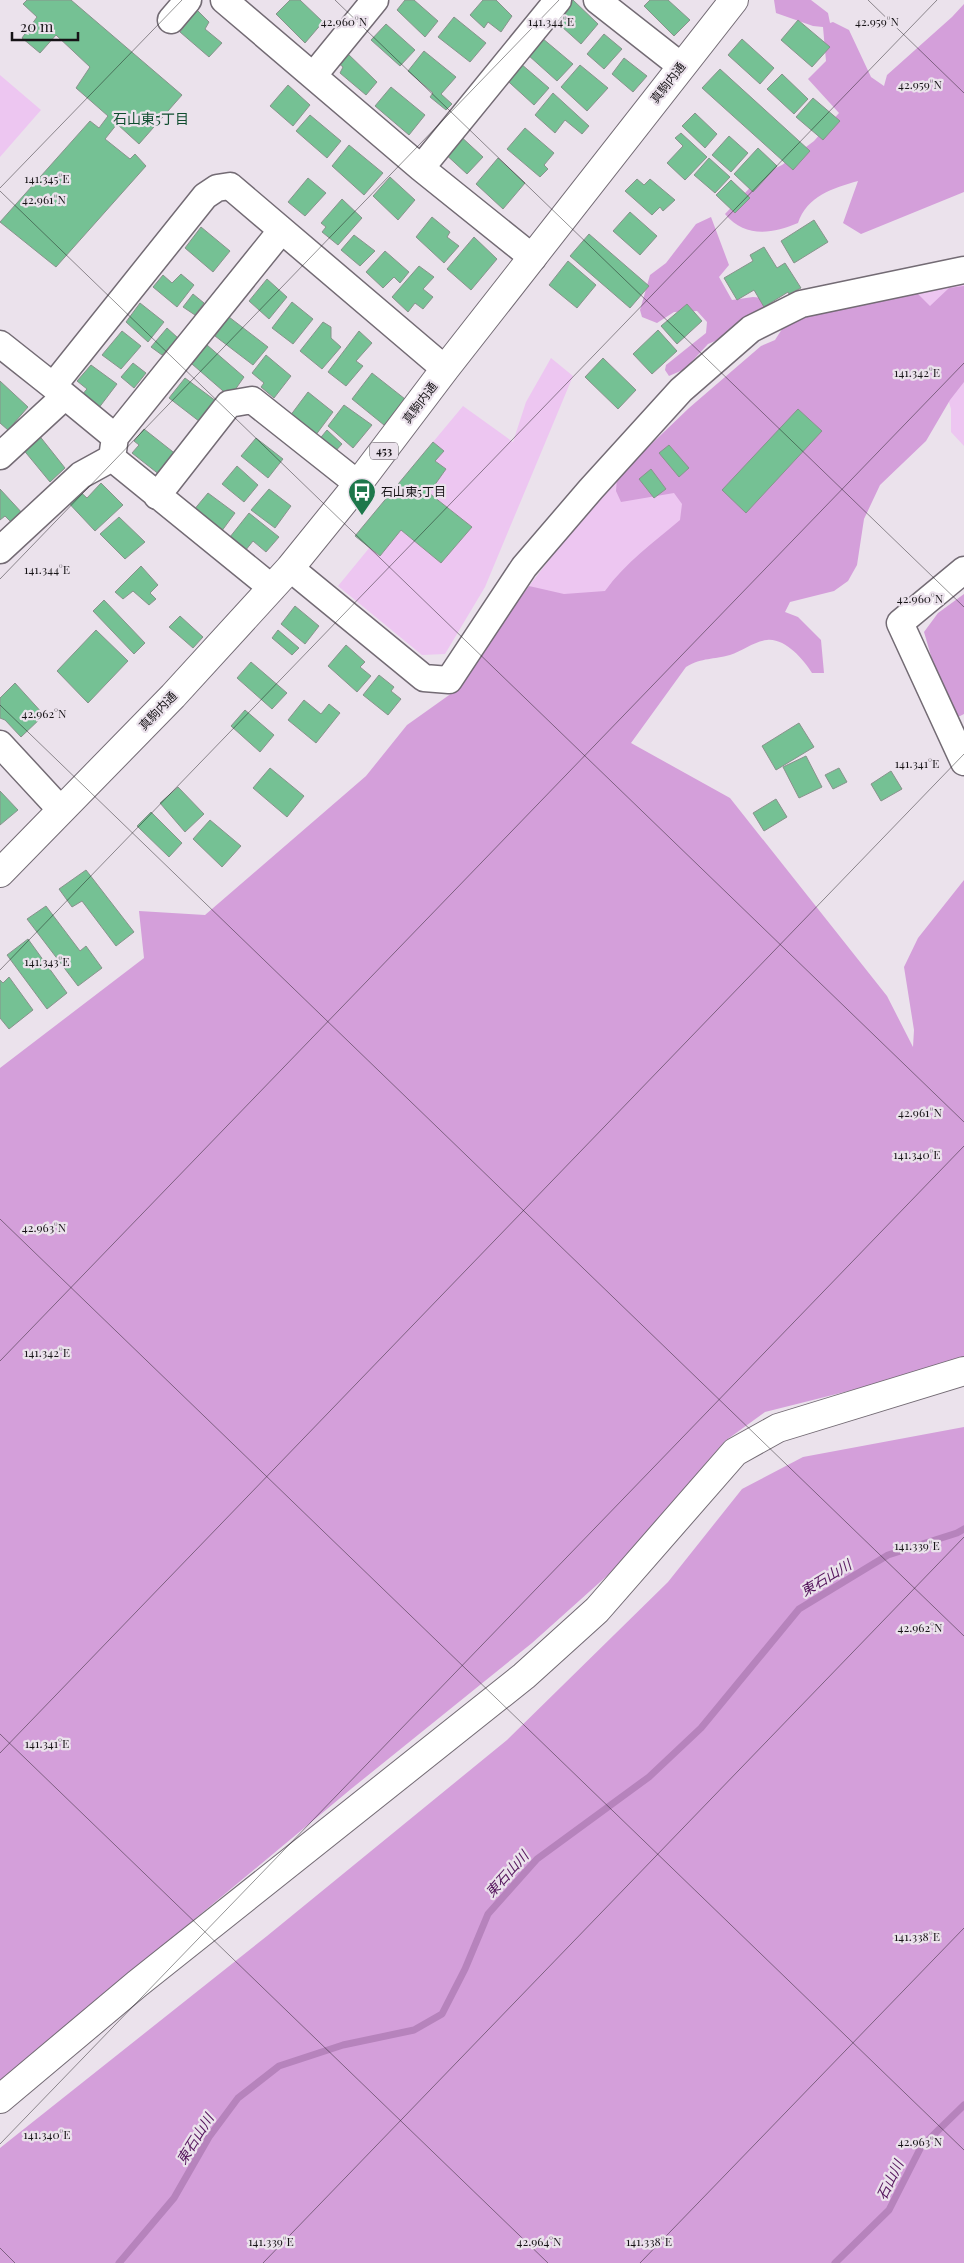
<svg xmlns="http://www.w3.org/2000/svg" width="964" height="2263" font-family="'Playfair Display','Noto Sans JP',serif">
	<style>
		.green { fill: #edc6f1 }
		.forest { fill: #d49fda }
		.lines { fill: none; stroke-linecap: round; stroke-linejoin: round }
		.stream { stroke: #b683bc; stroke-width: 7 }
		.building { fill: #75c194; stroke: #88938c }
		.minor-casing { stroke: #736b74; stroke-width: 29 }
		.tertiary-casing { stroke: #736b74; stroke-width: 30 }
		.trunk-casing { stroke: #736b74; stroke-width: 30 }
		.minor { stroke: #fff; stroke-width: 26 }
		.tertiary { stroke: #fff; stroke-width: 28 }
		.trunk { stroke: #fff; stroke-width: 28 }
		.ticks { fill: none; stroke: #161316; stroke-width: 1; stroke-opacity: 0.45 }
		.labels { text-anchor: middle; stroke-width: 4.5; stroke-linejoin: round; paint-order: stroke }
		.shield { fill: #ebe2ec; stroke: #565156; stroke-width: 1 }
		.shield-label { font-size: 11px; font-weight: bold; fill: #161316 }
		.street-label { font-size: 12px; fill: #161316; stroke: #ebe2ec }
		.poi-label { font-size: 12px; fill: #161316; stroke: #ebe2ec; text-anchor: start }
		.neighbourhood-label { font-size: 14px; fill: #0f4d2f; stroke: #ebe2ec }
		.water-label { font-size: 14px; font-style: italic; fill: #55165d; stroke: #ebe2ec }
		.ticks-label { font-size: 12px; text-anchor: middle; fill: #161316; stroke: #ebe2ec; stroke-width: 4.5; stroke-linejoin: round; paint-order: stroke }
	</style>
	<rect width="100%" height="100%" fill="#ebe2ec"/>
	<path class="green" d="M0 75 41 110 0 157Z
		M964 283V446L951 432V409L917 293Z
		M551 358 573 376 485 587 445 654 422 655 338 586 370 547 380 556 401 530 441 563 472 527 429 493 446 469 435 461 444 451 433 442 463 406 513 442 526 402Z
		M617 477 672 488 692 512 619 586 598 596 562 598 529 586 586 512Z"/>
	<path class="forest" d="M774 0H811L828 13 830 23 833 22 849 30 871 77 884 86 887 75 952 17 964 4V192L861 234 843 223 858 181C833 188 807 196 798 223 772 234 745 238 725 214L763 174 782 165 814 141 839 113 808 79 826 61 823 27 813 26 776 13Z
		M711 217 729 265 719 277 732 300 753 297 764 298 762 313 725 337 708 344 685 369 669 376 665 370 666 365 706 333 707 322 697 311 674 312 657 323 642 317 640 310 650 275 666 263 696 224Z
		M964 286V382L950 400 926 441 880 485 864 519 857 565 848 581 834 591 790 602 785 612 798 617 821 640 824 673H812C803 659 785 638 767 640 755 641 742 651 730 655 713 660 703 657 686 667L631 743 730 798 887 996 913 1047 914 1030 904 967 918 938 964 880V1362L765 1412 725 1441 618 1566 532 1643 351 1789 0 2081V1068L144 958 139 911 205 915 366 776 407 725 452 693 486 643 529 586 564 594 605 591C625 563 654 542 680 520L682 504 674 493 621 502 616 491 617 477 689 408 761 346 775 340 784 326 807 317 917 293 930 306 949 288Z
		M964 594V714L958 717 936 673 924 632 938 613Z
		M964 1427V2263H0V2148L267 1936 507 1740 668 1582 742 1489 803 1457Z"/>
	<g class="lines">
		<path class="stream" d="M119 2263 174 2198 209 2137 238 2098 279 2066 343 2045 414 2030 442 2014 465 1969 488 1914 537 1859 649 1777 701 1728 799 1609 888 1555 957 1533 964 1529
			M835 2263 889 2210 921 2147 964 2105"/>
	</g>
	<path class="building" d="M27 0H71L182 95 139 144 117 124 105 139 130 159 135 154 146 166 56 267 0 222 90 121 99 128 108 116 76 88 90 67 56 35 40 53 22 38 37 17 23 4Z
		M290 0H300L323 22 305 43 276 14Z
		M405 0H414L438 21 425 37 397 10Z
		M483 0H496L512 16 501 32 488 22 484 28 470 15Z
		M566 0H573L598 24 581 44 551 17Z
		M650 0H668L690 20 674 36 644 6Z
		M197 10 209 22 205 29 222 43 209 57 180 32Z
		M454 17 486 43 470 62 438 37Z
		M798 20 830 47 812 67 781 40Z
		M386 24 415 50 400 66 371 40Z
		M604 34 622 49 604 69 587 54Z
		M542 38 573 64 557 81 518 46Z
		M742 39 774 68 760 84 728 55Z
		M424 51 456 77 441 94 452 104 446 110 430 97 433 93 408 71Z
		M346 52 377 82 366 95 340 73 343 67 337 62Z
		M513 57 549 88 534 105 499 73Z
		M624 58 647 76 633 92 612 74Z
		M580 65 608 88 587 111 561 87Z
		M720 69 810 151 793 170 702 88Z
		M782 74 808 99 794 114 767 89Z
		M288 85 310 105 293 126 270 106Z
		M391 87 425 115 409 135 375 106Z
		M553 93 589 126 582 134 565 120 555 133 535 115Z
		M813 98 840 121 823 140 796 117Z
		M695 113 717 134 705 148 682 126Z
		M310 115 341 141 327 158 296 131Z
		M525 128 554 153 544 165 548 169 540 177 507 149Z
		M457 133 483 157 467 174 442 151Z
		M681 133 707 157 685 180 667 163 683 146 675 138Z
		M729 136 748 153 731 172 712 155Z
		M349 145 383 173 364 195 332 166Z
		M758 148 777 166 753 192 734 174Z
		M498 158 525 183 503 209 476 184Z
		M709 158 730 177 715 193 694 175Z
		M390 177 415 200 398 220 373 196Z
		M308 178 326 193 305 216 288 202Z
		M637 179 644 185 650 179 675 200 663 211 660 207 652 215 625 191Z
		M731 180 750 198 735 213 716 195Z
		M342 199 362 218 338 245 322 232 326 227 321 223Z
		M630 212 657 236 640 255 613 231Z
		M432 217 450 232 447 237 459 246 444 263 416 237Z
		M814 220 828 242 794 263 781 241Z
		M201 227 230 251 213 272 185 248Z
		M589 234 649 286 630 308 570 256Z
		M354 235 375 251 360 266 341 250Z
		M474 237 497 259 471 290 447 269Z
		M764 247 777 268 785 263 801 288 789 294 788 292 764 307 754 290 737 300 724 278 753 261 750 255Z
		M385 251 409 272 400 283 394 277 383 288 366 272Z
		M568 261 596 285 577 308 549 285Z
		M419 266 434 277 423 289 433 297 423 309 415 303 408 312 392 297Z
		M181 274 194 285 177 307 153 287 163 275 172 283Z
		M267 279 287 297 269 319 249 301Z
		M193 294 204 303 195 315 183 307Z
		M292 302 313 319 293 344 272 328Z
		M140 303 164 322 148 342 126 322Z
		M687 304 702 321 677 344 661 326Z
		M229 317 268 347 253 365 215 336Z
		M323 322 331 327V338L341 347 322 369 300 351Z
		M167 328 178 338 162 355 151 347Z
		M658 330 677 351 652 374 633 354Z
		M122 331 141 346 121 369 102 355Z
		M359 331 372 343 356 361 363 366 346 386 328 372Z
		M207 345 244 377 230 397 192 364Z
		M266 355 291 376 274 398 261 387 264 383 252 373Z
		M603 358 636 390 618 409 585 377Z
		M133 363 146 373 134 388 121 377Z
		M91 365 117 384 98 409 81 396 87 389 77 381Z
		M372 373 405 399 384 425 352 399Z
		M185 378 220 404 204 425 169 398Z
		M0 381 28 407 8 430 0 423Z
		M308 392 333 412 315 436 290 416Z
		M344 405 372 425 353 448 328 426Z
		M798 409 822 431 746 513 722 490Z
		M144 429 182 459 165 479 132 453 139 445 134 441Z
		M327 430 342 444 332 455 317 442Z
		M38 434 65 468 50 482 22 448Z
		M256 438 283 459 268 478 241 456Z
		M433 442 444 451 435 461 446 469 429 493 472 527 441 563 401 530 380 556 355 536Z
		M669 445 689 468 679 477 659 453Z
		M237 466 258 485 244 502 222 484Z
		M651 469 666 489 654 498 639 479Z
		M101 483 123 505 95 531 64 498 76 488 87 498Z
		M0 489 24 515 14 525 5 516 0 520Z
		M269 489 291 506 275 528 251 510Z
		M208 493 235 513 221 532 193 511Z
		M249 513 279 537 266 552 253 541 245 551 230 537Z
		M119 517 145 542 125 559 100 534Z
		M141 566 158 585 150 593 156 599 149 605 133 591 123 599 115 592Z
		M104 600 145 643 134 654 93 611Z
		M295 606 319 626 305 644 281 624Z
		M180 616 203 637 193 648 169 627Z
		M96 630 128 661 88 703 57 671Z
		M278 630 299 648 292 655 272 638Z
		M346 645 365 662 360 667 371 676 357 692 328 666Z
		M251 662 287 693 272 709 237 678Z
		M379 675 394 687 391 691 401 699 388 715 363 695Z
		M15 683 44 715 21 737 5 720 0 718V698Z
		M304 700 321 714 329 704 340 713 316 743 288 720Z
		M245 710 274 735 260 752 231 726Z
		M799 723 814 747 776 770 762 746Z
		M806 756 822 787 799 798 783 767Z
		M270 768 304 796 287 817 253 788Z
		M839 768 847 782 833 789 825 775Z
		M891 771 902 789 881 801 871 784Z
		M178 787 204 814 185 832 160 803Z
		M0 791 18 810 0 825Z
		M776 799 787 817 764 831 753 813Z
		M151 812 182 843 169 857 137 826Z
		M210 820 241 846 222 867 193 839Z
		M86 870 134 932 116 946 82 901 72 907 59 889Z
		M46 906 80 951 86 946 102 968 78 986 27 919Z
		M28 939 67 993 47 1009 7 955Z
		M9 977 33 1010 9 1029 0 1018V980L3 983Z"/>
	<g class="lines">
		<g class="minor-casing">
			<path id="minor" d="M224 0 421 168 533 258
				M597 0 681 66
				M171 20 188 0
				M313 76 375 0
				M421 168 558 0
				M0 344 53 386 205 196 217 188 230 186 445 369
				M53 386 115 437 112 458 272 588
				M115 437 281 231
				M0 456 65 396
				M157 496 229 404 252 400 358 484
				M0 550 81 475 112 458
				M290 568 424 678 449 680 524 567 591 489 681 390 751 329 801 304 964 270
				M964 570 900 623 964 762
				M0 744 61 810"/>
		</g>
		<g class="tertiary-casing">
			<path id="tertiary" d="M0 2099 137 1984 524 1676 597 1610 735 1452 778 1428 964 1371"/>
		</g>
		<g class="trunk-casing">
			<path id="trunk" d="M0 873 173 696 290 568 358 484 445 369 734 0"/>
		</g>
		<use href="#minor" class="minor"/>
		<use href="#tertiary" class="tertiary"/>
		<use href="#trunk" class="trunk"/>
	</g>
	<path class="ticks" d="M335 0 964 607M868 0 964 93M0 188 182 0M0 191 964 1122M0 579 559 0M0 705 964 1636M0 970 937 0M0 1219 964 2150M0 1361 964 363M0 1734 548 2263M0 1753 964 754M0 2144 964 1146M0 2248 15 2263M263 2263 964 1537M640 2263 964 1928"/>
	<defs>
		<g id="bus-pin" transform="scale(1.4375)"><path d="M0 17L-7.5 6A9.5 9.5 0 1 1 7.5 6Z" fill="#1e774b" stroke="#ebe2ec"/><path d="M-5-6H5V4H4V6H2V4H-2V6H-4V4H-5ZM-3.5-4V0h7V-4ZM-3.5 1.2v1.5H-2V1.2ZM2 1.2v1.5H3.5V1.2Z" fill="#fff"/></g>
	</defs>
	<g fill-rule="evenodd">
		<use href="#bus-pin" x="362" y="492"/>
	</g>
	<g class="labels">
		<rect class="shield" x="370" y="442.5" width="28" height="17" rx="4"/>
		<g class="shield-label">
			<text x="384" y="455">453</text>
		</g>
		<g class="street-label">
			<text transform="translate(668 83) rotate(-52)" y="4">真駒内通</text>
			<text transform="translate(420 403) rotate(-53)" y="4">真駒内通</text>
			<text transform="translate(158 711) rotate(-46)" y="4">真駒内通</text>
		</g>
		<g class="poi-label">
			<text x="381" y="496">石山東5丁目</text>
		</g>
		<g class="neighbourhood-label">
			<text x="151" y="124">石山東5丁目</text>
		</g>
		<g class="water-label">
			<text transform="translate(826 1578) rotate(-31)" y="5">東石山川</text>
			<text transform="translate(507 1874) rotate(-48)" y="5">東石山川</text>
			<text transform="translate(195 2139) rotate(-58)" y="5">東石山川</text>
			<text transform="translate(890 2180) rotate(-64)" y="5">石山川</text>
		</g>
	</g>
	<g class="ticks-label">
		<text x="344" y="26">42.960°N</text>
		<text x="877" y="26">42.959°N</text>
		<text x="551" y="26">141.344°E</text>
		<text x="920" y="89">42.959°N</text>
		<text x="47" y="183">141.345°E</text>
		<text x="44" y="204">42.961°N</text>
		<text x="917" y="377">141.342°E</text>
		<text x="47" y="574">141.344°E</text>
		<text x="920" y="603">42.960°N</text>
		<text x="44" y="718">42.962°N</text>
		<text x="917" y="768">141.341°E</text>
		<text x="47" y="966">141.343°E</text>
		<text x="920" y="1117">42.961°N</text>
		<text x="917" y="1159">141.340°E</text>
		<text x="44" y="1232">42.963°N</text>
		<text x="47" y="1357">141.342°E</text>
		<text x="917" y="1550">141.339°E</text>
		<text x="920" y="1632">42.962°N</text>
		<text x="47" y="1748">141.341°E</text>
		<text x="917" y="1941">141.338°E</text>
		<text x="47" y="2139">141.340°E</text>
		<text x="920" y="2146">42.963°N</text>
		<text x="271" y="2246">141.339°E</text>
		<text x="649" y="2246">141.338°E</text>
		<text x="539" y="2246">42.964°N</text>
	</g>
	<path d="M12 32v8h66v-8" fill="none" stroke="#161316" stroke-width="2.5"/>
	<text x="20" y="32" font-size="15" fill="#161316" stroke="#ebe2ec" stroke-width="4" paint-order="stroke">20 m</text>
</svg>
